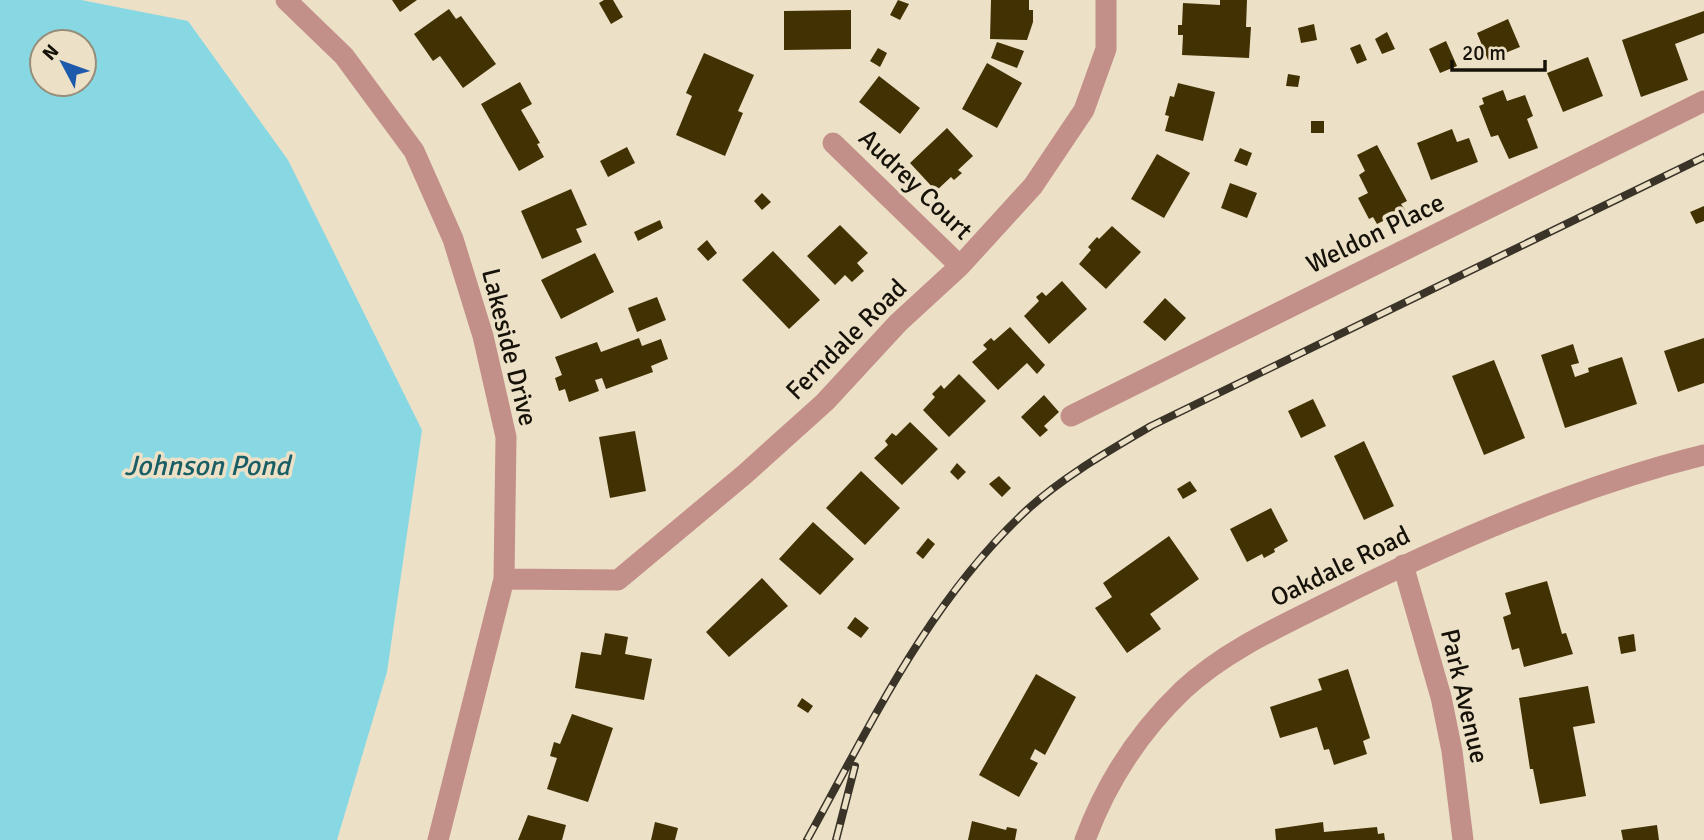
<svg xmlns="http://www.w3.org/2000/svg" width="1704" height="840" font-family="Signika,sans-serif">
	<style>
		.water { fill: #87d8e3; fill-rule: evenodd }
		.building { fill: #423203 }
		.lines { fill: none; stroke-linecap: round; stroke-linejoin: round }
		.street { stroke: #c39089; stroke-width: 21 }
		.rail-casing { stroke: #393328; stroke-width: 8 }
		.rail { stroke: #ece0c7; stroke-width: 5; stroke-dasharray: 16; stroke-linecap: butt }
		.labels { text-anchor: middle; stroke-width: 7; stroke-linejoin: round; paint-order: stroke }
		.street-label { font-size: 26px; fill: #161209; stroke: #ece0c7 }
		.water-label { font-size: 28px; font-style: italic; fill: #195d65; stroke: #ece0c7 }
	</style>
	<rect width="100%" height="100%" fill="#ece0c7"/>
	<path class="water" d="M0 0H81L188 21 288 160 422 430 387 672 337 840H0ZM42 42H84V84H42Z"/>
	<path class="building" d="M392 0H417L400 12Z
		M604 0H613L623 17 611 24 599 3Z
		M898 0 909 4 900 20 890 15Z
		M991 0H1029V10H1033V22L1027 40 990 39Z
		M1220 0H1247L1246 27H1251L1249 58 1182 55 1183 35H1178V25H1182L1183 3 1220 5Z
		M449 9 456 19 461 16 496 64 463 88 440 56 433 61 414 34Z
		M851 10V49L784 50V11Z
		M1704 11V33L1675 44 1688 80 1641 97 1622 40Z
		M1508 19 1520 47 1488 60 1477 33Z
		M1314 24 1317 40 1301 43 1298 28Z
		M1387 32 1395 49 1382 54 1375 39Z
		M1446 41 1457 66 1440 73 1429 49Z
		M997 42 1024 51 1017 68 991 58Z
		M1360 44 1367 60 1357 64 1350 48Z
		M878 48 887 53 880 67 870 61Z
		M704 53 754 75 738 111 743 113 725 156 676 135 692 96 686 93Z
		M1588 57 1603 96 1563 112 1547 73Z
		M987 63 1022 83 997 128 962 109Z
		M1288 74 1300 76 1298 87 1286 86Z
		M879 76 920 108 900 134 859 102Z
		M520 82 532 104 521 110 540 143 537 144 544 157 519 171 481 104Z
		M1178 83 1215 92 1203 141 1165 131 1169 116 1165 115 1170 96 1174 97Z
		M1503 90 1507 101 1525 95 1533 116 1527 119 1538 148 1509 159 1498 135 1491 137 1479 106 1484 104 1482 98Z
		M1311 121H1324V133H1311Z
		M947 128 973 156 958 170 962 173 954 180 951 177 936 191 910 163Z
		M1452 129 1457 142 1469 138 1478 162 1431 180 1417 143Z
		M1377 145 1407 201 1401 204 1405 210 1377 224 1373 217 1369 219 1358 198 1368 193 1359 175 1365 171 1357 155Z
		M627 147 635 163 608 177 600 161Z
		M1240 148 1252 153 1247 166 1234 161Z
		M1157 154 1190 173 1164 218 1131 199Z
		M1230 183 1257 193 1247 218 1221 208Z
		M571 189 587 225 576 229 582 242 542 259 521 211Z
		M762 193 771 202 762 210 754 201Z
		M1704 206V221L1696 224 1690 212Z
		M660 220 663 228 638 241 634 232Z
		M840 225 868 253 857 263 864 271 852 282 845 275 835 285 807 256Z
		M1112 226 1141 252 1106 289 1079 264 1091 250 1088 247 1097 237 1099 239Z
		M707 240 717 253 708 261 697 249Z
		M773 251 820 300 789 329 742 280Z
		M595 253 614 292 561 319 541 280Z
		M1062 281 1087 309 1049 344 1024 316 1039 301 1036 297 1042 292 1046 296Z
		M657 297 666 320 637 332 628 308Z
		M1165 298 1186 318 1165 341 1143 322Z
		M1010 327 1045 365 1037 374 1027 363 998 390 972 362 987 349 983 345 991 338 994 341Z
		M639 338 642 346 661 339 668 359 651 366 653 372 606 389 602 378 595 380 599 391 569 402 565 389 559 391 555 378 562 375 555 357 597 342 601 352Z
		M1704 338V383L1678 392 1664 351Z
		M1573 344 1579 363 1571 365 1575 377 1589 372 1588 368 1622 357 1637 404 1565 428 1541 355Z
		M1494 360 1525 438 1484 455 1452 376Z
		M959 374 986 401 949 437 923 410 935 397 932 394 941 385 944 389Z
		M1044 395 1059 412 1044 426 1048 430 1040 437 1021 417Z
		M1313 399 1326 426 1301 438 1288 411Z
		M910 422 938 449 902 485 874 458 888 445 885 441 892 433 896 436Z
		M635 431 646 491 610 498 599 437Z
		M1364 441 1394 506 1364 520 1334 456Z
		M957 463 966 472 958 480 950 472Z
		M861 471 900 508 865 545 826 508Z
		M999 476 1011 488 1002 497 989 484Z
		M1190 481 1197 491 1183 499 1177 489Z
		M1271 508 1288 541 1274 549 1275 552 1264 558 1262 554 1247 562 1230 529Z
		M813 522 854 559 820 595 779 559Z
		M1169 536 1199 579 1150 614 1161 629 1127 653 1095 608 1112 597 1103 583Z
		M928 538 935 544 923 559 916 553Z
		M762 578 788 606 729 657 706 632Z
		M1547 581 1562 634 1566 633 1573 654 1524 667 1519 648 1512 650 1503 617 1511 614 1505 593Z
		M855 617 869 628 861 638 847 628Z
		M605 633 628 637 625 654 652 659 644 700 575 688 581 652 601 655Z
		M1634 634 1636 651 1621 654 1618 637Z
		M1348 669 1370 738 1363 741 1367 754 1334 765 1329 749 1324 750 1317 727 1280 738 1270 707 1322 690 1318 679Z
		M1036 674 1076 697 1045 755 1035 749 1030 759 1038 763 1019 797 979 775Z
		M1588 686 1595 723 1573 727 1586 796 1540 804 1533 769H1530L1519 698Z
		M802 698 813 706 808 713 797 706Z
		M572 714 613 728 588 802 547 789 557 758 550 756 554 742 560 744Z
		M528 815 566 825 562 840H518Z
		M972 821 1006 830 1007 827 1017 829 1015 840H968Z
		M655 822 678 828 675 840H651Z
		M1323 822 1324 832 1377 827 1378 834 1384 833 1385 840H1276L1275 829Z
		M1657 825 1659 840H1623L1621 830Z"/>
	<g class="lines">
		<path class="street" d="M286 0 344 56 414 151 453 239 483 336 506 437 504 579 438 840
			M833 143 960 266
			M1071 416 1704 101
			M1403 565 1441 697 1452 751 1463 840
			M504 579 618 580 745 474 825 402 898 323 960 266 1033 186 1084 110 1106 49V0
			M1085 840C1106 783 1139 732 1183 690 1226 650 1281 626 1333 600 1450 542 1578 486 1704 455"/>
		<g class="rail-casing">
			<path id="rail" d="M807 840C871 724 929 600 1028 509 1064 476 1109 451 1151 426L1704 157
				M836 840 855 766"/>
		</g>
		<use href="#rail" class="rail"/>
	</g>
	<g class="labels">
		<g class="street-label">
			<text transform="translate(916 184) rotate(44)" y="9">Audrey Court</text>
			<text transform="translate(1375 233) rotate(-26)" y="9">Weldon Place</text>
			<text transform="translate(846 339) rotate(-45)" y="9">Ferndale Road</text>
			<text transform="translate(510 347) rotate(76)" y="9">Lakeside Drive</text>
			<text transform="translate(1340 566) rotate(-26)" y="9">Oakdale Road</text>
			<text transform="translate(1465 696) rotate(77)" y="9">Park Avenue</text>
		</g>
		<g class="water-label">
			<text x="207" y="475">Johnson Pond</text>
		</g>
	</g>
	<g transform="translate(63 63) rotate(311)"><circle r="33" fill="#ece0c7" stroke="#968e7b" stroke-width="2"/>
	<path d="M0-5L12 26L0 18L-12 26Z" fill="#1d5aab"/>
	<text y="-10" font-size="19" font-weight="bold" text-anchor="middle" fill="#161209">N</text>
	</g>
	<path d="M1452 60v10h93v-10" fill="none" stroke="#161209" stroke-width="3.5"/>
	<text x="1462" y="60" font-size="21" fill="#161209" stroke="#ece0c7" stroke-width="5" paint-order="stroke">20 m</text>
</svg>
